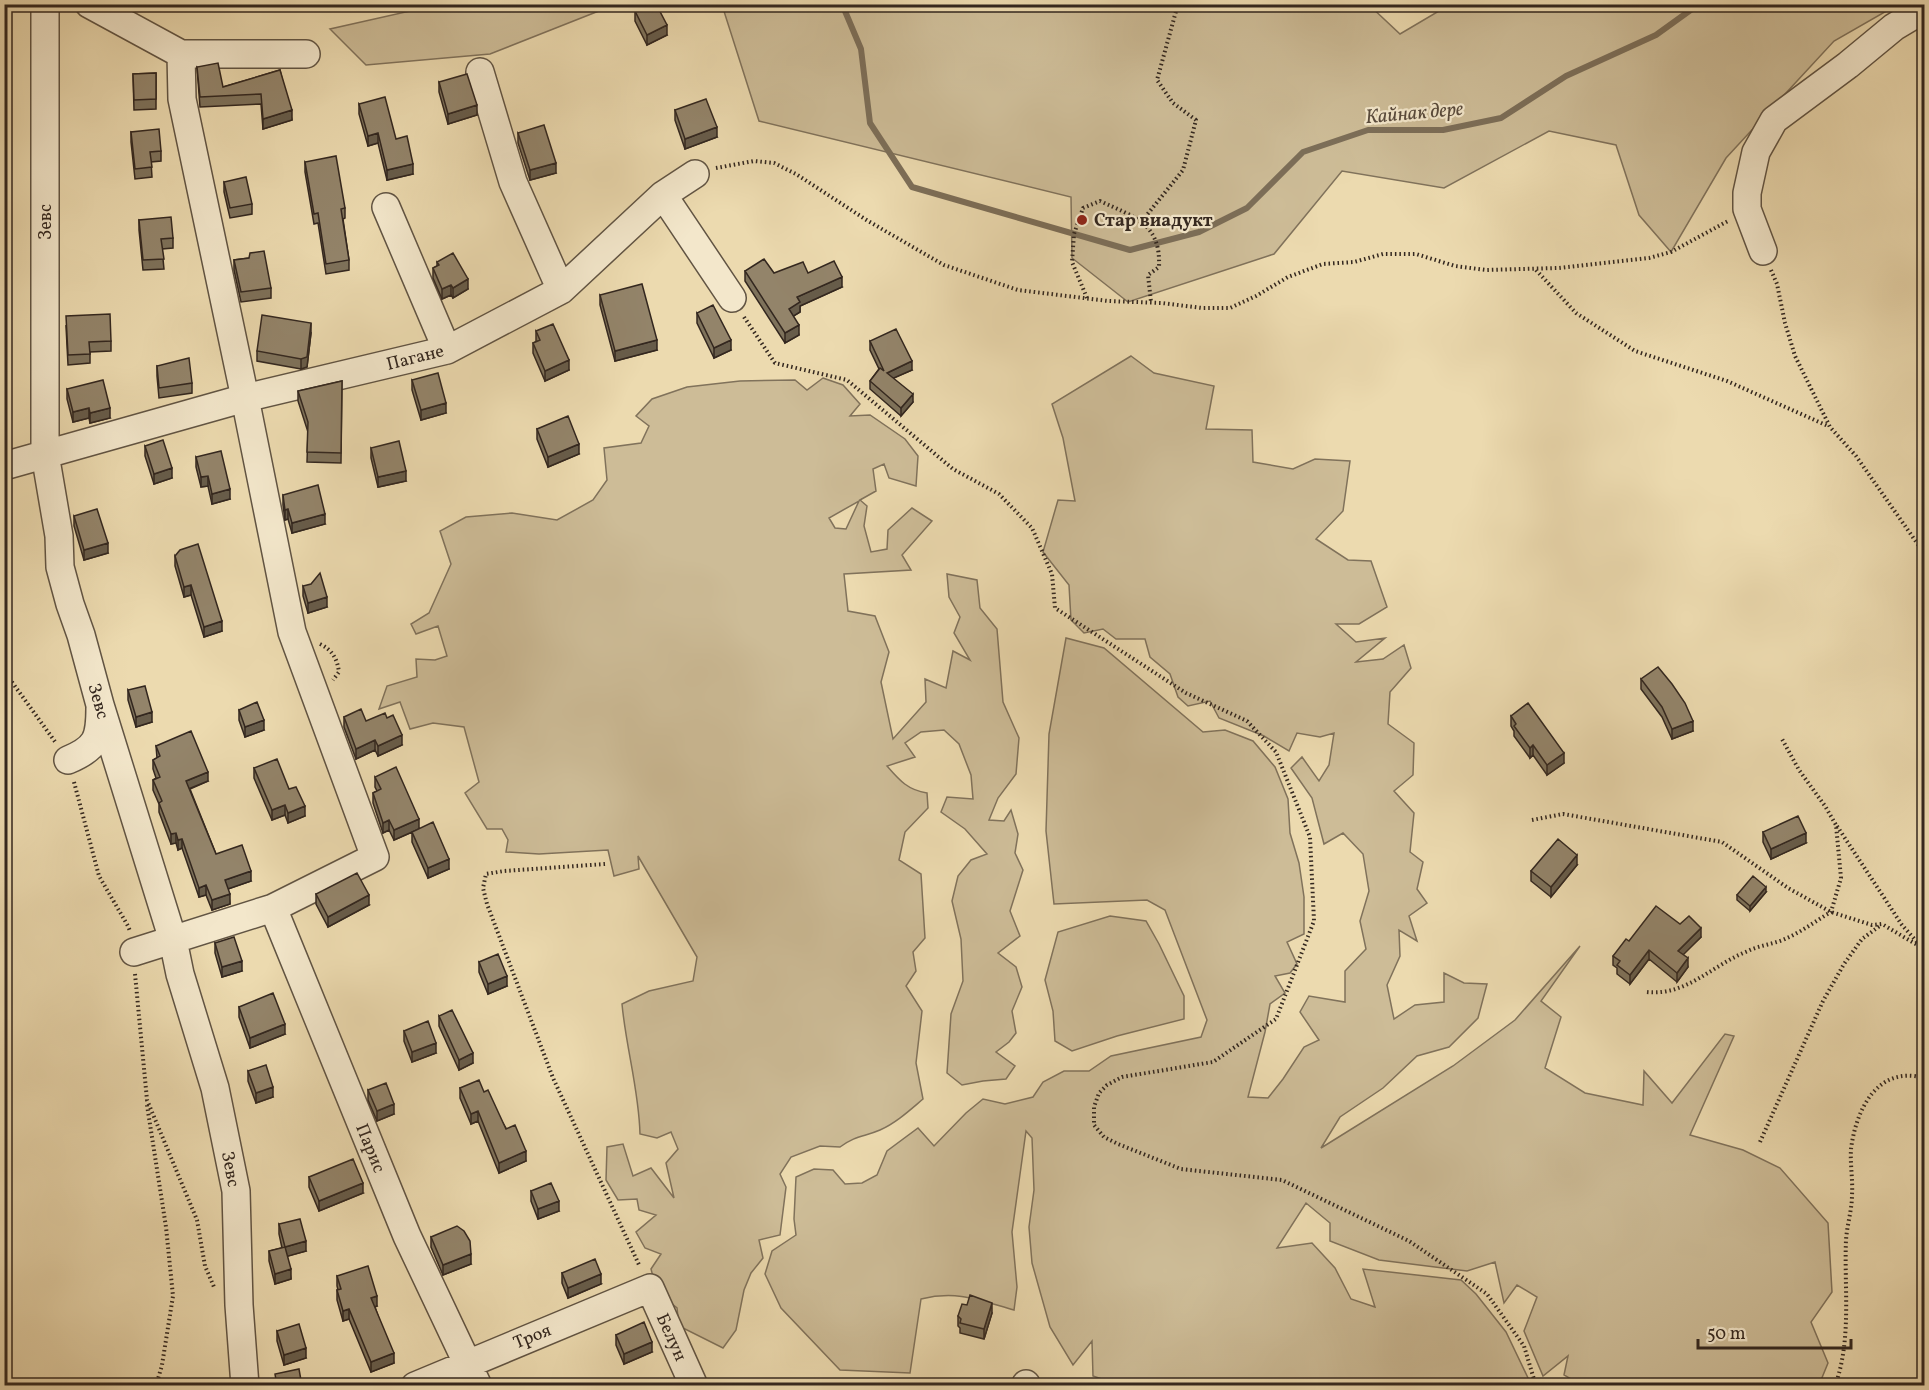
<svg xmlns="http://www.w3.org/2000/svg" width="1929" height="1390" font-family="Vollkorn,serif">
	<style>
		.green { fill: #cdbc97; stroke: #80725b; stroke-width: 1.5; fill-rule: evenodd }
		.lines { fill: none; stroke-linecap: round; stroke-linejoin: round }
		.stream { stroke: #7c6e58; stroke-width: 6 }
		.minor-casing { stroke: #615443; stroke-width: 30 }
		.path { stroke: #33271f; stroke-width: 4; stroke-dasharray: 1.5 3; stroke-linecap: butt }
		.minor { stroke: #f3e7cb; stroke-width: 27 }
		.wall { fill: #7e725b; stroke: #33271f; stroke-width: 1.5 }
		.shaded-wall { fill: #675c4a; stroke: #33271f; stroke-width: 1.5 }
		.building { fill: #93846a; stroke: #33271f; stroke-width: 1.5 }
		.poi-dot { fill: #8f2418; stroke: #f3e7cb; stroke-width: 2 }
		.labels { text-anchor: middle; stroke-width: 4.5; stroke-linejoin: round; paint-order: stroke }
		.poi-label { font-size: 18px; font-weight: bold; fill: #33271f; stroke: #f3e7cb; text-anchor: start }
		.street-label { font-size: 18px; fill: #33271f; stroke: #f3e7cb }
		.water-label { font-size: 20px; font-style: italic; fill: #584a3c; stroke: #f3e7cb }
	</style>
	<rect width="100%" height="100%" fill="#ecdaaf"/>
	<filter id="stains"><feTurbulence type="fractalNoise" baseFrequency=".00333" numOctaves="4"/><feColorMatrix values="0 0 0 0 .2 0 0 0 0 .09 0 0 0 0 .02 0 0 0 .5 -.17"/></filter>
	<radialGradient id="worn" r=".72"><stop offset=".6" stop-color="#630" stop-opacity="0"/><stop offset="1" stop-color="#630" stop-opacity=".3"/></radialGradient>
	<path class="green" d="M1368 4 1400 34 1449 5H1897L1834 41 1726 158 1671 252 1639 215 1616 145 1549 131 1444 188 1342 171 1274 254 1128 302 1072 258 1071 197 759 121 722 5Z
		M437 5V4L614 5 490 54 366 65 330 29Z
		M1131 356 1154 373 1214 386 1206 429 1252 430 1253 462 1293 469 1315 459 1350 461 1343 511 1316 539 1348 560 1371 561 1387 607 1359 624H1336L1356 642 1385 638 1356 662 1383 659 1404 645 1411 668 1390 692 1388 724 1414 743 1413 775 1394 791 1414 813 1410 852 1423 862 1417 889 1427 903 1409 916 1417 941 1399 930 1400 956 1387 985 1394 1019 1415 1005 1444 1002V973L1464 983 1487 984 1478 1018 1449 1047 1417 1056 1383 1088 1340 1117 1321 1148 1453 1066 1515 1020 1580 946 1541 1001 1561 1017 1545 1068 1585 1093 1643 1105 1644 1071 1672 1103 1725 1034 1734 1036 1690 1135 1743 1150 1780 1168 1828 1223 1832 1292 1811 1322 1828 1363 1819 1385H1581L1564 1375 1568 1356 1543 1376 1524 1331 1537 1297 1517 1285 1504 1303 1495 1262 1467 1271 1379 1260 1330 1241V1223L1306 1203 1277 1248 1312 1243 1335 1268 1351 1299 1375 1307 1363 1269 1461 1280 1476 1294 1506 1332 1529 1380 1530 1385H1119L1093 1376 1092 1341 1073 1365 1050 1327 1032 1263 1029 1227 1034 1190 1032 1138 1026 1131 1012 1232 1017 1287 1014 1310C979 1300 957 1290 921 1299L910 1373 840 1370 781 1308 765 1274 772 1251 796 1235 794 1219 796 1177 814 1169 833 1170 845 1184 862 1183 877 1175 887 1151 918 1128 934 1146 966 1113 983 1099 1005 1104 1033 1097 1043 1082 1064 1071H1089L1111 1056 1201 1037 1207 1020 1165 910 1147 900 1054 904 1046 831 1049 734 1066 638 1104 648 1203 732 1225 730 1253 741 1275 767 1288 799 1290 833 1299 863 1304 897V934L1287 942 1297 964 1290 973 1275 976 1285 993 1270 1004 1265 1032 1248 1097 1268 1098 1283 1079 1304 1047 1319 1040 1300 1012 1309 996 1345 1002V971L1366 949 1360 921 1369 891 1363 854 1343 833 1324 844 1312 798 1291 768 1302 757 1319 781 1329 765 1334 733 1320 737 1297 733 1289 751 1264 736 1219 718 1210 701 1188 706 1178 697 1170 674 1150 657 1145 639H1116L1103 629 1084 633 1071 620 1069 585 1043 552 1058 500 1075 501 1063 438 1052 404Z
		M823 378 843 385 860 404 850 416 870 415 905 439 918 456 916 486 889 478 884 464 873 469 876 491 860 500 867 506 864 526 871 552 887 549 888 530 912 508 932 521 902 555 911 570 844 574 848 611 875 616 889 652 881 682 893 739 926 702 925 679 946 688 953 651 970 660 954 633 960 617 949 597 947 574 977 580 980 608 997 629 1003 702 1019 738 1016 774 998 798 989 820 1004 821 1011 810 1018 834 1015 853 1023 870 1010 911 1020 936 998 953 1016 967 1022 987 1012 1011 1016 1033 1009 1042 996 1052 1015 1066 1006 1079 983 1081 962 1085 947 1073 951 1014 963 981 961 939 952 901 958 876 971 860 987 854 965 829 941 812 947 797 973 799 971 775 959 744 944 730 921 732 905 743 915 757 887 766C900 781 908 790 927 793L928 808 905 832 899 860 921 874 925 938 913 952 916 971 906 986 922 1011 916 1063 923 1099C910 1110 896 1123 880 1130 864 1137 856 1135 840 1147L820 1146 791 1157 780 1174 786 1187 780 1235 759 1240 763 1258 751 1273 744 1290 736 1330 723 1348 679 1326 677 1308 657 1292 651 1269 661 1254 645 1248 636 1232 656 1215 639 1210 637 1199 618 1200 606 1180 607 1147 623 1144 633 1176 651 1168 674 1198 666 1163 678 1149 671 1132 657 1138 640 1134C639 1090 626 1048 622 1004L649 991 693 981 697 957 638 856 639 869 614 876 608 850 539 854 506 852 508 840 502 829H487L465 793 479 782 464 727 433 723 410 729 400 702 379 709 387 686 417 677 416 659 435 660 447 656 438 626 416 634 411 624 429 613 451 564 440 531 466 517 512 513 557 520 593 500 607 480 604 448 641 443 649 426 636 416 652 399 687 387 740 381 795 380 807 390ZM859 501 846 529 835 528 829 518Z
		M1110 916 1146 921 1159 944 1184 996V1019L1117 1036 1072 1051 1055 1041 1053 1011 1045 980 1058 932Z"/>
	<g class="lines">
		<path class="stream" d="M842 4 861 49 870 123 912 187 1130 250 1199 232 1247 208 1303 152 1368 130H1443L1501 118 1566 76 1656 35 1699 4"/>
		<g class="minor-casing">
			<path id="minor" d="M45 4V454L59 536 60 567 70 604 81 635 100 705 173 940 180 974 215 1088 236 1191 239 1305 245 1386
				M89 4 181 54 182 99 245 398 292 632 375 857 273 908 134 952
				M181 54H306
				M480 72 513 182 561 290
				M663 195 695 174
				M386 207 447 350
				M1763 251 1747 209V193L1756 152 1774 120 1848 65 1894 27 1924 9
				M4 466 245 398 447 350 561 290 663 195 732 298
				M68 760C97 748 100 738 100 708
				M273 908 407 1236 478 1386
				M1026 1384V1386
				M415 1386 650 1288 694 1386"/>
		</g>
		<path class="path" d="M716 168 754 161 774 163 796 174 868 221 944 265 1018 290 1108 301 1162 303 1202 308H1230L1256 296 1288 277 1323 264 1354 262 1383 254H1416L1455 266 1486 270 1559 268 1649 258 1671 252 1728 221
			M1142 221 1183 170 1196 120 1173 103 1157 80 1178 4
			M1536 270 1576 313 1635 351 1727 381 1828 426
			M1771 270 1777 284 1785 323 1795 356 1830 427 1856 456 1924 553
			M1087 298 1072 262 1074 234 1083 208 1100 201C1134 217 1161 223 1159 267L1148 275 1151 302
			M744 317 775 363 847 380 953 469 999 494 1032 528 1052 574 1055 608 1186 693 1247 721 1276 752 1310 837 1314 921 1276 1019 1213 1062 1122 1077 1107 1085 1099 1093 1094 1107V1125L1104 1137 1118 1144 1181 1169 1282 1180 1409 1241 1487 1294 1524 1346 1536 1386
			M320 644C332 650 337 658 339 672L333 680
			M4 671 56 743
			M74 782 99 876 128 926 130 931
			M1532 820 1563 814 1722 842 1788 888 1831 912 1872 925 1882 924 1924 949
			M1837 826 1902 925 1918 943
			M605 864 504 871 486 874 483 888 487 904 553 1078 640 1267
			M135 974 147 1100 197 1220 205 1266 214 1287
			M1647 992C1687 996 1712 965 1748 951 1760 945 1775 944 1787 938 1803 931 1817 920 1831 912L1841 878 1836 825 1825 806 1799 770 1782 739
			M147 1105 166 1227 173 1296 162 1365 156 1386
			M1760 1142 1823 1001 1844 964 1862 939 1881 925
			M1835 1386C1852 1339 1844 1288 1846 1240 1847 1225 1852 1210 1852 1195 1853 1180 1850 1164 1851 1149 1856 1110 1877 1065 1924 1078"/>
		<use href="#minor" class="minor"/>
	</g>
	<path class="wall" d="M635 11 667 35 647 45 635 21Z
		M197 67 223 87 280 70 292 120 263 129 261 104 200 107Z
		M156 73V109L134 110 133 74Z
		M439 82 477 115 448 124 439 92Z
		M359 104 413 174 387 180 378 143 368 146 359 114Z
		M675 110 717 137 685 149 675 120Z
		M131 132 161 151V161L151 162 152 177 135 179 131 142Z
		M518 133 556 173 530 180 518 143Z
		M305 162 345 208V218L343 219 349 260V270L326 274 318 223 314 224 305 172Z
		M224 182 252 204V214L230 218 224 192Z
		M139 220 173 238V248L162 249 164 269 143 270 139 230Z
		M249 258 271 288V298L241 302 234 270V260Z
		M437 262 468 289 453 298 451 295 442 299 433 278V268L437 266Z
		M745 271 774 273H808L842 287 800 306V312L793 316 799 335 785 343 745 281Z
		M600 295 657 350 615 361 600 305Z
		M697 313 731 350 714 358 697 323Z
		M66 326 111 341V351L90 352V363L68 365Z
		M536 331 569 370 545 381 533 353V343L536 342Z
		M311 333 307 367 301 369 257 361V351Z
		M870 341 912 370 893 378 913 402 901 416 870 389V381L879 369 870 350Z
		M157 366 192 383V393L159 398 157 376Z
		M412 380 446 413 421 420 412 390Z
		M342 381 341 463 307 462 308 432 298 401V391Z
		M67 389 110 418 90 423 89 418 73 422 67 399Z
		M537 429 579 454 548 467 537 439Z
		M145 446 172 478 154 484 145 456Z
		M371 448 406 481 378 487 371 458Z
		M196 457 230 499 212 504 208 486 201 487 196 467Z
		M283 495 325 524 292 533 288 519 285 520 283 505Z
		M74 516 108 553 84 560 74 526Z
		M175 556 222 631 204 637 191 595 184 597 175 566Z
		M303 586 327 607 308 613 303 596Z
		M1641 679 1693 731 1672 739 1662 717 1641 689Z
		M128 690 152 722 136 727 128 700Z
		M239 710 264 730 245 737 239 720Z
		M1511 716 1564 763 1547 775 1533 755 1530 758 1514 736V731L1511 726Z
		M344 717 366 721 402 745 378 756 375 750 356 759 344 727Z
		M156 746 208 781 190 789 216 854 251 881 228 889 230 904 212 910 206 895 199 897 182 848 178 850 176 843 171 844 159 812V804L153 790V780L156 778 153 769V760L157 758Z
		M254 768 289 789 305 816 288 823 285 815 272 820 254 778Z
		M375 777 419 828 449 869 428 878 412 842V832L394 840 389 830 383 833 373 803V793L377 791 375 787Z
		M1763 832 1806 843 1771 859 1763 842Z
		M1577 865 1551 897 1531 881V871Z
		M1766 892 1750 911 1737 900V895Z
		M316 894 369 905 328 927 316 904Z
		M1680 924 1701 937 1683 954 1688 967 1677 982 1649 959 1630 984 1617 974V968L1613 965V956L1629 941Z
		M215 943 242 971 222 977 215 953Z
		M479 962 507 986 488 994 479 972Z
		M239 1007 285 1034 250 1048 239 1017Z
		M439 1016 473 1063 459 1070 439 1026Z
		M404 1031 436 1053 412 1062 404 1041Z
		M248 1071 273 1097 256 1103 248 1081Z
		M460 1088 484 1092 526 1161 499 1173 478 1121 471 1124 460 1098Z
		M368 1090 394 1114 377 1121 368 1100Z
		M309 1177 363 1193 319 1211 309 1187Z
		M531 1191 559 1211 538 1219 531 1201Z
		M279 1224 306 1251 287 1256 291 1279 275 1284 269 1261V1251L282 1248 279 1234Z
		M431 1237 471 1264 443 1275 431 1247Z
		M562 1273 601 1284 568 1298 562 1283Z
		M337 1276 377 1306 375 1307 394 1363 371 1372 349 1319 343 1321 337 1300V1290H338L337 1286Z
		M992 1313 984 1339 960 1333V1328L958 1326V1316Z
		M277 1331 306 1358 284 1365 277 1341Z
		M616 1335 652 1352 624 1364 616 1345Z"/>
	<path class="shaded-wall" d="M667 25V35L647 45V35Z
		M477 105V115L448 124V114Z
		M292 110V120L263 129V119Z
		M717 127V137L685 149V139Z
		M378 133V143L368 146V136Z
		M556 163V173L530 180V170Z
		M413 164V174L387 180V170Z
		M842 277V287L800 306V312L789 319V309L797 297Z
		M468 279V289L453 298V288Z
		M451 285V295L442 299V289Z
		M311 323V333L307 367 301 369V359Z
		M799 325V335L785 343V333Z
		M657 340V350L615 361V351Z
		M731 340V350L714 358V348Z
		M569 360V370L545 381V371Z
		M912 361V370L887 381V373Z
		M913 394V402L901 416V408Z
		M446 403V413L421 420V410Z
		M89 408V418L73 422V412Z
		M110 408V418L90 423V413Z
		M579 444V454L548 467V457Z
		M172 468V478L154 484V474Z
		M406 471V481L378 487V477Z
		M208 476V486L201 487V477Z
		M230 489V499L212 504V494Z
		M288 509V519L285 520V510Z
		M325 514V524L292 533V523Z
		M108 543V553L84 560V550Z
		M191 585V595L184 597V587Z
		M327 597V607L308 613V603Z
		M222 621V631L204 637V627Z
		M152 712V722L136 727V717Z
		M264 720V730L245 737V727Z
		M1693 721V731L1672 739V729Z
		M402 735V745L378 756V746Z
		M375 740V750L356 759V749Z
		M1533 745V755L1530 758V748Z
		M1564 753V763L1547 775V765Z
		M208 772V781L186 790V781Z
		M285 805V815L272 820V810Z
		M305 806V816L288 823V813Z
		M419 819V829L394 840V830Z
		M389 820V830L383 833V823Z
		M176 833V843L171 844V834Z
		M1806 833V843L1771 859V849Z
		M182 839V848L178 850V840Z
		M1577 855V865L1551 897V887Z
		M449 859V869L428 878V868Z
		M251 871V881L225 890V880Z
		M206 885V895L199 897V888Z
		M1766 887V892L1750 911V906Z
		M230 894V904L212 910V900Z
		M369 895V905L328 927V917Z
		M1701 928V937L1678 960V951Z
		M1649 950V959L1630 984V975Z
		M1688 958V967L1677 982V973Z
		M242 961V971L222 977V967Z
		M507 976V986L488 994V984Z
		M285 1024V1034L250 1048V1038Z
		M436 1043V1053L412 1062V1052Z
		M473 1053V1063L459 1070V1060Z
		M273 1087V1097L256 1103V1093Z
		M394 1104V1114L377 1121V1111Z
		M478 1111V1121L471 1124V1114Z
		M526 1151V1161L499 1173V1163Z
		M363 1183V1193L319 1211V1201Z
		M559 1201V1211L538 1219V1209Z
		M306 1241V1251L285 1257V1247Z
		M471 1254V1264L443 1275V1265Z
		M291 1269V1279L275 1284V1274Z
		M601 1274V1284L568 1298V1288Z
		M377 1296V1306L371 1308V1298Z
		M992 1303V1313L984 1339V1329Z
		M349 1309V1319L343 1321V1311Z
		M652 1342V1352L624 1364V1354Z
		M306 1348V1358L284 1365V1355Z
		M394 1353V1363L371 1372V1362Z"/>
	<path class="building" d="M647 4H656L667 25 647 35 635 11Z
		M218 63 223 87 280 70 292 110 263 119 261 94 200 97 197 67Z
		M156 73V99L134 100 133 74Z
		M467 74 477 105 448 114 439 82Z
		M385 97 396 139 407 136 413 164 387 170 378 133 368 136 359 104Z
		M706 99 717 127 685 139 675 110Z
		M544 125 556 163 530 170 518 133Z
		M159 129 161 151 150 152 152 167 135 169 131 132Z
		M336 156 345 208 341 209 349 260 326 264 318 213 314 214 305 162Z
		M246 177 252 204 230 208 224 182Z
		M171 217 173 238 161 239 164 259 143 260 139 220Z
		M264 251 271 288 241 292 234 260 249 258 250 253Z
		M453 253 468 279 453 288 451 285 442 289 433 268 439 265 437 262Z
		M764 259 774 273 803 262 808 273 834 261 842 277 797 297 800 302 789 309 799 325 785 333 745 271Z
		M642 284 657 340 615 351 600 295Z
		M713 305 731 340 714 348 697 313Z
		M110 314 111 341 89 342 90 354 68 355 66 316Z
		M262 315 311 323 307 357 301 359 257 351Z
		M553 324 569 360 545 371 533 343 540 340 536 331Z
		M896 329 912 361 887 373 913 394 901 408 870 381 880 368 884 371 870 341Z
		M189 358 192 383 159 388 157 366Z
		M438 373 446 403 421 410 412 380Z
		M103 380 110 408 90 413 89 408 73 412 67 389Z
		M342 381 341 453 307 452 308 422 298 391Z
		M568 416 579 444 548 457 537 429Z
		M163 440 172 468 154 474 145 446Z
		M399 441 406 471 378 477 371 448Z
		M221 451 230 489 212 494 208 476 201 477 196 457Z
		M318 485 325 514 292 523 288 509 285 510 283 495Z
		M97 509 108 543 84 550 74 516Z
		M198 544 222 621 204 627 191 585 184 587 175 556 180 550Z
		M320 573 327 597 308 603 303 586 311 584Z
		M1658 667 1672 684 1685 703 1693 721 1672 729 1662 707 1641 679Z
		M145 686 152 712 136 717 128 690Z
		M257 702 264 720 245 727 239 710Z
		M1528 703 1564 753 1547 765 1533 745 1530 748 1514 726 1516 724 1511 716Z
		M361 709 366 721 385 713 387 718 393 715 402 735 378 746 375 740 356 749 344 717Z
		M191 731 208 772 186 781 216 854 242 845 251 871 225 880 230 894 212 900 206 885 199 888 182 839 178 840 176 833 171 834 159 803 162 801 153 780 160 777 153 760 160 756 156 746Z
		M277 759 289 789 296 787 305 806 288 813 285 805 272 810 254 768Z
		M396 767 419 819 394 830 389 820 383 823 373 793 381 789 375 777Z
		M1798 816 1806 833 1771 849 1763 832Z
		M433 822 449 859 428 868 412 832Z
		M1558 839 1577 855 1551 887 1531 871Z
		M357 873 369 895 328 917 316 894Z
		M1753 876 1766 887 1750 906 1737 895Z
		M1656 906 1680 924 1689 916 1701 928 1678 951 1688 958 1677 973 1649 950 1630 975 1617 965 1620 961 1613 956 1626 939 1629 941Z
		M234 937 242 961 222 967 215 943Z
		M498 954 507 976 488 984 479 962Z
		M273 993 285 1024 250 1038 239 1007Z
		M452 1010 473 1053 459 1060 439 1016Z
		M428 1021 436 1043 412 1052 404 1031Z
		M266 1065 273 1087 256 1093 248 1071Z
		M479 1080 484 1092 488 1090 506 1129 515 1125 526 1151 499 1163 478 1111 471 1114 460 1088Z
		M386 1083 394 1104 377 1111 368 1090Z
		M353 1159 363 1183 319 1201 309 1177Z
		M551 1183 559 1201 538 1209 531 1191Z
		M300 1219 306 1241 285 1247 279 1224Z
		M457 1226 464 1231 470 1241 471 1254 443 1265 431 1237Z
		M285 1247 291 1269 275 1274 269 1251Z
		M595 1259 601 1274 568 1288 562 1273Z
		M368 1266 377 1296 371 1298 394 1353 371 1362 349 1309 343 1311 337 1290 341 1289 337 1276Z
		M970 1295 992 1303 984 1329 960 1323 961 1319 958 1316 962 1304 967 1305Z
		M644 1322 652 1342 624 1354 616 1335Z
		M299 1324 306 1348 284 1355 277 1331Z
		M299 1369 302 1386H277L275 1374Z"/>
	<circle class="poi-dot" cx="1082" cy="220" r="6"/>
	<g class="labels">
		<g class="poi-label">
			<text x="1094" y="226">Стар виадукт</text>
		</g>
		<g class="street-label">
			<text transform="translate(45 222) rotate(-90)" y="6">Зевс</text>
			<text transform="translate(415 357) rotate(-14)" y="6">Пагане</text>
			<text transform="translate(99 701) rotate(74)" y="6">Зевс</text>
			<text transform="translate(371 1148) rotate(68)" y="6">Парис</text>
			<text transform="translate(231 1169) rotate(79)" y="6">Зевс</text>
			<text transform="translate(532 1336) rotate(-22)" y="6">Троя</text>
			<text transform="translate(672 1337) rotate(66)" y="6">Белун</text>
		</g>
		<g class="water-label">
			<text transform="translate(1414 112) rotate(-5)" y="7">Кайнак дере</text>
		</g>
	</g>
	<rect width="1929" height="1390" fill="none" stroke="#ecdaaf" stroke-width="24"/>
	<rect x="6" y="6" width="1917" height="1378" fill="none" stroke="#33271f" stroke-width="3"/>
	<rect x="12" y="12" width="1905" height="1366" fill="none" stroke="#33271f" stroke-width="1.5"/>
	<path d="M1698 1339v9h153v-9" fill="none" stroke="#33271f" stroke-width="3"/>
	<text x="1707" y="1339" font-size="18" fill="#33271f" stroke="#f3e7cb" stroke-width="4.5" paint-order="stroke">50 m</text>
	<rect width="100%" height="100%" filter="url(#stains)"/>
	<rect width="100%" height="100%" fill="url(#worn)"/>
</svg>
